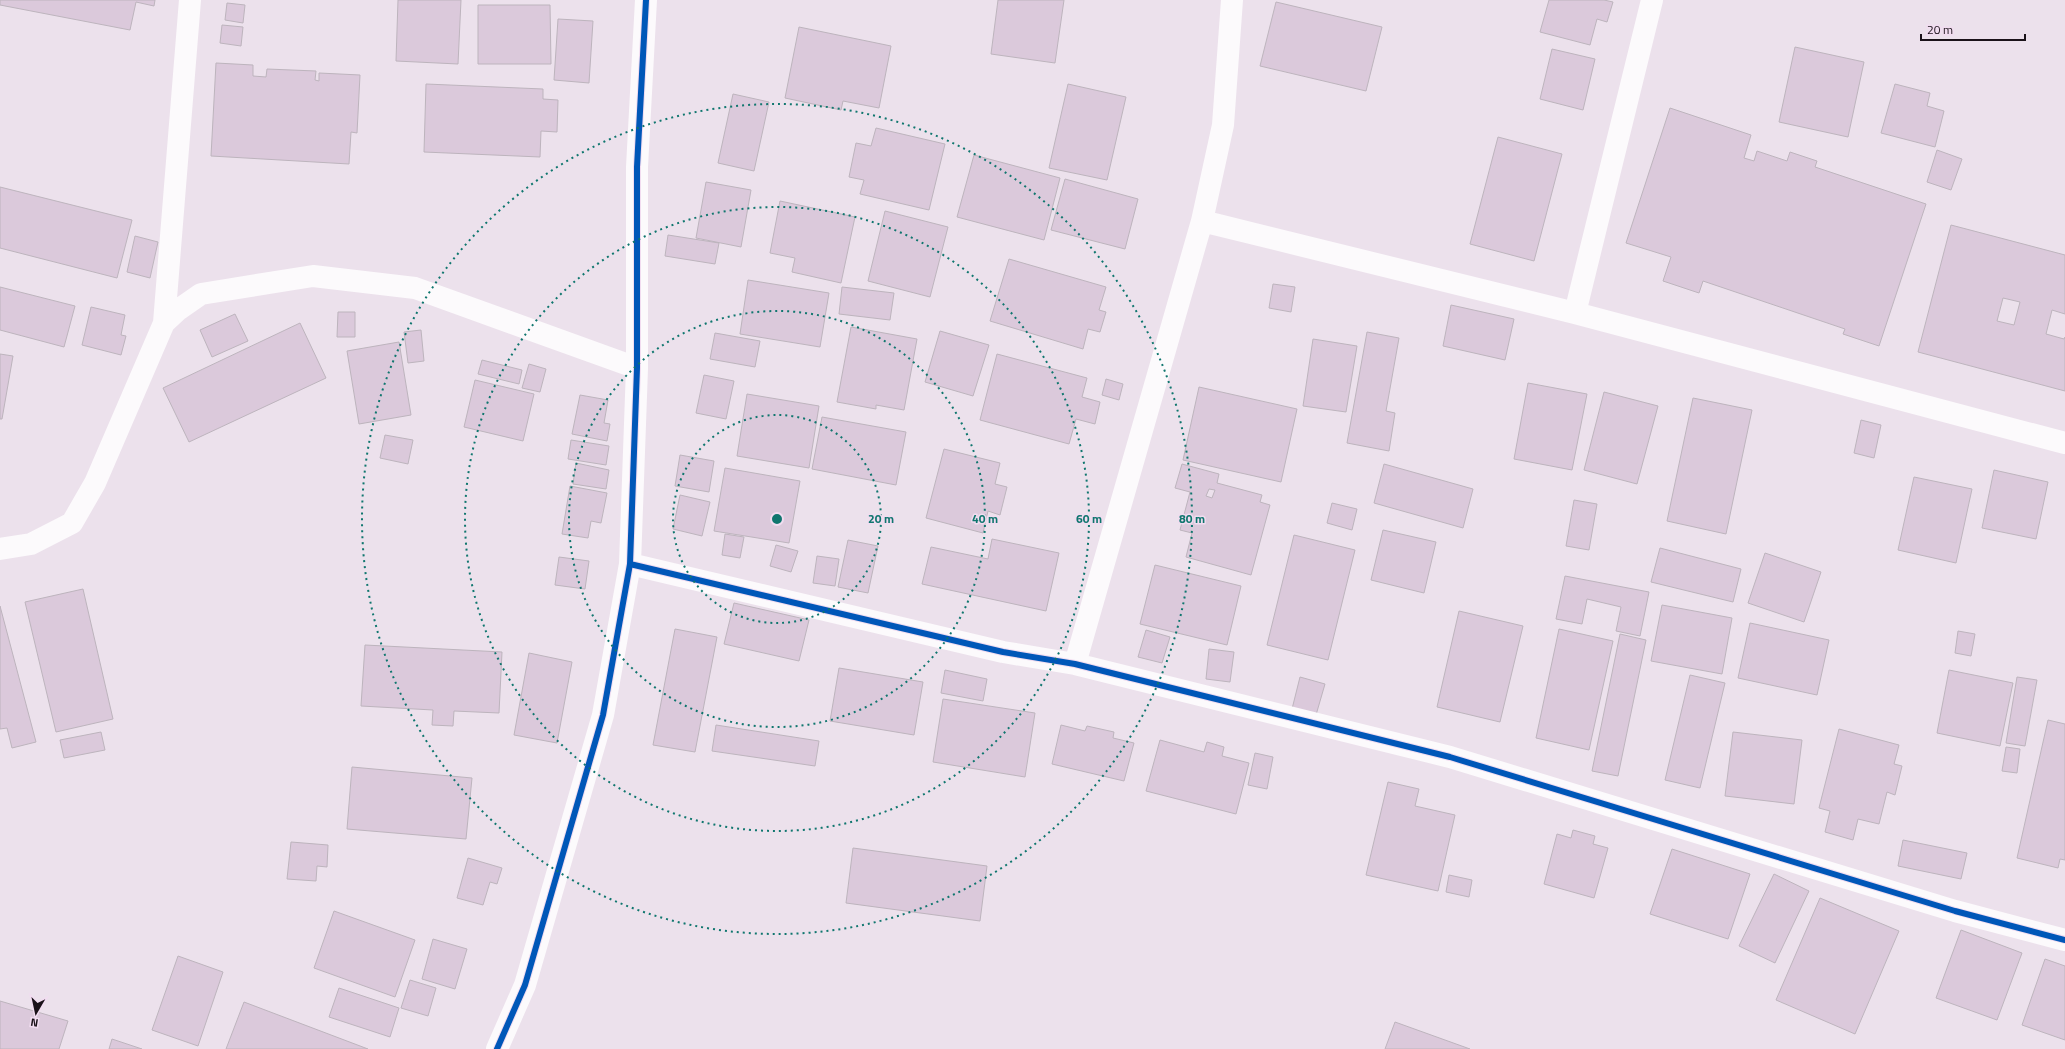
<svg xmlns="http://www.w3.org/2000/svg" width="2065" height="1049" font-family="'Titillium Web',sans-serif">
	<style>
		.building { fill: #dbc9db; stroke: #bdb4bd; fill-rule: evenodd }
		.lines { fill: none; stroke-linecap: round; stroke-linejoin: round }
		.minor { stroke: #fcfafc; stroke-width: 22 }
		.cycleway-casing { stroke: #f1dcf0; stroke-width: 8 }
		.cycleway { stroke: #0057b8; stroke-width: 6 }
		.ring { fill: none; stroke: #0f766e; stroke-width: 2; stroke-dasharray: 2 4 }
		.centre { fill: #0f766e; stroke: #f1dcf0; stroke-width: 2 }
		.ring-label { font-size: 12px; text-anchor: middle; font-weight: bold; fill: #0f766e; stroke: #f1dcf0; stroke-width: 3; stroke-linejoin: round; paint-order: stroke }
	</style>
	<rect width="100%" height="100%" fill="#ece1ec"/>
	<path class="building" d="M0 0H155L154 6 136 2 130 30 0 5Z
		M398 0H461L458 64 396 61Z
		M998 0H1064L1055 63 991 54Z
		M1549 0H1604L1613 2 1607 22 1597 19 1590 45 1540 32Z
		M1276 2 1382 27 1366 91 1260 66Z
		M227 3 245 5 243 23 225 20Z
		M478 5H550L551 64H478Z
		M558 19 593 21 589 83 554 80Z
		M222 25 243 27 241 46 220 43Z
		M799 27 891 46 879 108 843 101 841 110 785 98Z
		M1795 47 1864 62 1848 137 1779 122Z
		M1552 49 1595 59 1583 110 1540 99Z
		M216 63 253 65V76L266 77 267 69 316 71 315 80 319 81V73L360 75 357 133 351 132 349 164 211 156Z
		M426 84 543 89V99L558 100 557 132 541 131 540 157 424 152Z
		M1068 84 1126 97 1107 180 1049 168Z
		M1895 84 1930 93 1927 106 1944 111 1935 147 1881 133Z
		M733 94 769 102 754 171 718 163Z
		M1670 108 1751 135 1744 158 1754 161 1757 151 1787 161 1790 152 1817 161 1815 167 1926 204 1879 346 1843 334 1845 329 1703 281 1699 293 1663 281 1671 257 1626 243Z
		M876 128 945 144 929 210 860 194 864 180 849 177 856 143 871 146Z
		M1498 137 1562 154 1534 261 1470 244Z
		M1937 150 1962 159 1951 190 1927 182Z
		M974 155 1060 178 1044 240 957 217Z
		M1065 179 1138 199 1125 249 1051 230Z
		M706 182 751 190 741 247 696 238Z
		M0 187 132 220 117 278 0 248Z
		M780 201 855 217 841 283 792 272 795 258 770 253Z
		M885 211 948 227 930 297 868 281Z
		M1951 225 2065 255V314L2052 310 2046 334 2064 339 2065 337V391L1918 352ZM2003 298 2020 302 2014 325 1997 321Z
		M668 235 719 243 715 264 665 256Z
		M135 236 158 242 150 278 127 272Z
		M1009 259 1106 287 1099 310 1106 312 1100 332 1088 329 1083 349 990 321Z
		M748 280 829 293 820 347 740 334Z
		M1273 284 1295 287 1291 312 1269 308Z
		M0 287 75 306 64 347 0 330Z
		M842 287 894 293 890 320 839 314Z
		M1451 305 1514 319 1505 360 1443 346Z
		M91 307 125 315 121 335 126 336 121 355 82 345Z
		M338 312H355V337H337Z
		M235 314 248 341 212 357 200 330Z
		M300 323 326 378 189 442 163 388Z
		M851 327 917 339 904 410 876 405V409L837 402Z
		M421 330 424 361 408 363 404 332Z
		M940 331 989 345 973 396 925 382Z
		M1367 332 1399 338 1386 411 1395 413 1389 451 1347 443Z
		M715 333 760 341 755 367 710 359Z
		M1313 339 1357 346 1346 412 1303 406Z
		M399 342 411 415 359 424 347 351Z
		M0 354 13 356 2 419H0Z
		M997 354 1087 378 1082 397 1100 402 1095 424 1076 419 1069 444 980 420Z
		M482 360 522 370 519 384 478 374Z
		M529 364 546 369 540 392 522 388Z
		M704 375 734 381 726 419 696 413Z
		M1106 379 1123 384 1119 400 1102 395Z
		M475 380 534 394 523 441 464 427Z
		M1528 383 1587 394 1572 470 1514 459Z
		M1199 387 1297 409 1281 482 1183 460Z
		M1604 392 1658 406 1637 484 1584 470Z
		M747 394 819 406 809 468 737 456Z
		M580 395 608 400 604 423 610 424 607 441 572 434Z
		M1693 398 1752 410 1726 534 1667 521Z
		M822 417 906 432 896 485 812 469Z
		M1861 420 1881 425 1874 458 1854 453Z
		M385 435 413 440 408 464 380 458Z
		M571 440 609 446 606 465 568 459Z
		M944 449 1000 463 995 484 1007 487 1000 515 988 511 983 533 926 518Z
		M680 455 714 461 709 492 675 486Z
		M576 463 609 470 606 489 573 484Z
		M1182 464 1219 474 1217 483 1262 495 1260 502 1270 505 1251 575 1186 557 1192 533 1180 530 1190 492 1175 488ZM1209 489 1215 490 1212 498 1206 496Z
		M1384 464 1473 489 1463 528 1374 503Z
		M725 468 800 481 789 543 714 531Z
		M1994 470 2048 482 2036 539 1982 528Z
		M1914 477 1972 489 1956 563 1898 550Z
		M570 486 607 493 601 523 591 521 588 538 562 534Z
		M680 495 710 502 702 536 673 529Z
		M1574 500 1597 504 1589 550 1566 546Z
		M1332 503 1357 509 1352 530 1327 523Z
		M1383 530 1436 542 1424 593 1371 580Z
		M725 534 744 537 740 558 722 555Z
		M1294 535 1355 550 1328 660 1267 645Z
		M992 539 1059 553 1046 611 922 584 931 547 988 559Z
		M848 540 878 546 868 593 838 587Z
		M776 545 798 551 791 572 770 566Z
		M1660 548 1741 569 1733 602 1651 582Z
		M1765 553 1821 572 1804 622 1748 603Z
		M817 556 839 559 835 586 813 583Z
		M559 557 589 561 585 589 555 585Z
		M1155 565 1241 586 1227 645 1140 624Z
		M1565 576 1649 592 1640 636 1616 631 1621 607 1587 599 1582 624 1556 619Z
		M83 589 113 719 56 732 25 602Z
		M734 603 809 620 799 661 724 644Z
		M1662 605 1732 618 1722 674 1651 661Z
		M0 606 36 742 12 748 7 728 0 729Z
		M1459 611 1523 626 1500 722 1437 707Z
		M1750 623 1829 640 1817 695 1738 678Z
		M675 629 717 637 695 752 653 745Z
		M1559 629 1613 641 1589 750 1536 738Z
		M1146 630 1170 637 1162 663 1138 657Z
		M1958 631 1975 634 1971 656 1955 653Z
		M1620 634 1646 640 1618 776 1592 771Z
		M365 645 502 652 499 713 454 711 453 726 432 725 433 710 361 706Z
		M1209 649 1234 652 1230 682 1206 679Z
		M529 653 572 662 557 743 514 735Z
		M839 668 923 682 914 735 830 721Z
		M945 670 987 679 983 701 941 693Z
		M1949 670 2013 683 2000 746 1937 733Z
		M1690 675 1725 683 1700 788 1665 780Z
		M1300 677 1325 684 1316 715 1292 709Z
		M2017 677 2037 680 2025 746 2006 743Z
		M943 699 1035 713 1025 777 933 762Z
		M2048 720 2065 724V860L2060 859 2058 868 2017 858Z
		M716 725 819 741 815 766 712 751Z
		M1061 725 1085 731 1087 726 1114 732 1113 738 1134 743 1124 781 1052 764Z
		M1839 729 1899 745 1894 764 1902 766 1895 795 1887 792 1879 824 1858 819 1853 840 1825 832 1830 811 1819 808Z
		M101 732 105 750 64 758 60 740Z
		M1733 732 1802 740 1794 804 1725 796Z
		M1160 740 1204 752 1207 742 1224 747 1222 756 1249 763 1236 814 1146 791Z
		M2006 747 2020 749 2017 773 2002 771Z
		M1255 753 1273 757 1267 789 1248 785Z
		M352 767 472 778 466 839 347 829Z
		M1388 782 1419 789 1415 806 1455 815 1438 891 1366 875Z
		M1573 830 1595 836 1593 844 1608 848 1594 898 1544 884 1557 834 1571 838Z
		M1903 840 1967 853 1961 879 1898 866Z
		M291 842 328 845 327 867 317 866 316 881 287 879Z
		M853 848 987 866 980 921 846 903Z
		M1672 849 1750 874 1728 939 1650 914Z
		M468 858 502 868 497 884 490 882 483 905 457 898Z
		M1774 874 1809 891 1775 963 1739 946Z
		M1449 875 1472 880 1469 897 1446 892Z
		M1820 898 1899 931 1855 1034 1776 1000Z
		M334 911 415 940 395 997 314 968Z
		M1961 930 2022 953 1997 1020 1936 998Z
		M433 939 467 949 455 989 422 979Z
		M178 956 223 972 198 1046 152 1030Z
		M2045 959 2065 966V1040L2022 1025Z
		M410 980 436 988 428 1016 401 1008Z
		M339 988 399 1008 390 1037 329 1017Z
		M0 1001 68 1021 59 1049H0Z
		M244 1002 368 1049H226Z
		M1395 1022 1470 1049H1385Z
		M112 1039 142 1049H109Z"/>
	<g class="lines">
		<path class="minor" d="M1202 221 1575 313 2065 443
			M1575 313 1652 0
			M164 323 178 310 201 294 313 276 415 288 637 368
			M0 549 31 544 72 523 95 483 164 323 190 0
			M630 564 1003 652 1075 664 1450 757 1955 911 2065 940
			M1075 664 1202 221 1223 125 1232 0
			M497 1049 525 985 603 715 630 564 637 368V167L646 0"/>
		<g class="cycleway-casing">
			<path id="cycleway" d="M630 564 1003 652 1075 664 1450 757 1955 911 2065 940
				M497 1049 525 985 603 715 630 564 637 368V167L646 0"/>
		</g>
		<use href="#cycleway" class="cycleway"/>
	</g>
	<g class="ring">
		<circle cx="777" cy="519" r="104"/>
		<circle cx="777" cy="519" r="208"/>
		<circle cx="777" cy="519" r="312"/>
		<circle cx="777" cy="519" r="415"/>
	</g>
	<circle cx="777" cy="519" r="6" class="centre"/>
	<g class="ring-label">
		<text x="881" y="523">20 m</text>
		<text x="985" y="523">40 m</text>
		<text x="1089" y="523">60 m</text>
		<text x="1192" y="523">80 m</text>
	</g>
	<g transform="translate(36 1013) rotate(189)" stroke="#f1dcf0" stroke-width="3" paint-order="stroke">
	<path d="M0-3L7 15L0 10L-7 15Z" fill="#1a1219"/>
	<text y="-6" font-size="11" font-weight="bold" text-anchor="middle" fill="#1a1219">N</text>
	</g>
	<path d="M1921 34v6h104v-6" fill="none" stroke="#1a1219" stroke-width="2"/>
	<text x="1927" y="34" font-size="12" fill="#1a1219" stroke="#f1dcf0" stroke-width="3" paint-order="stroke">20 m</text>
</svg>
